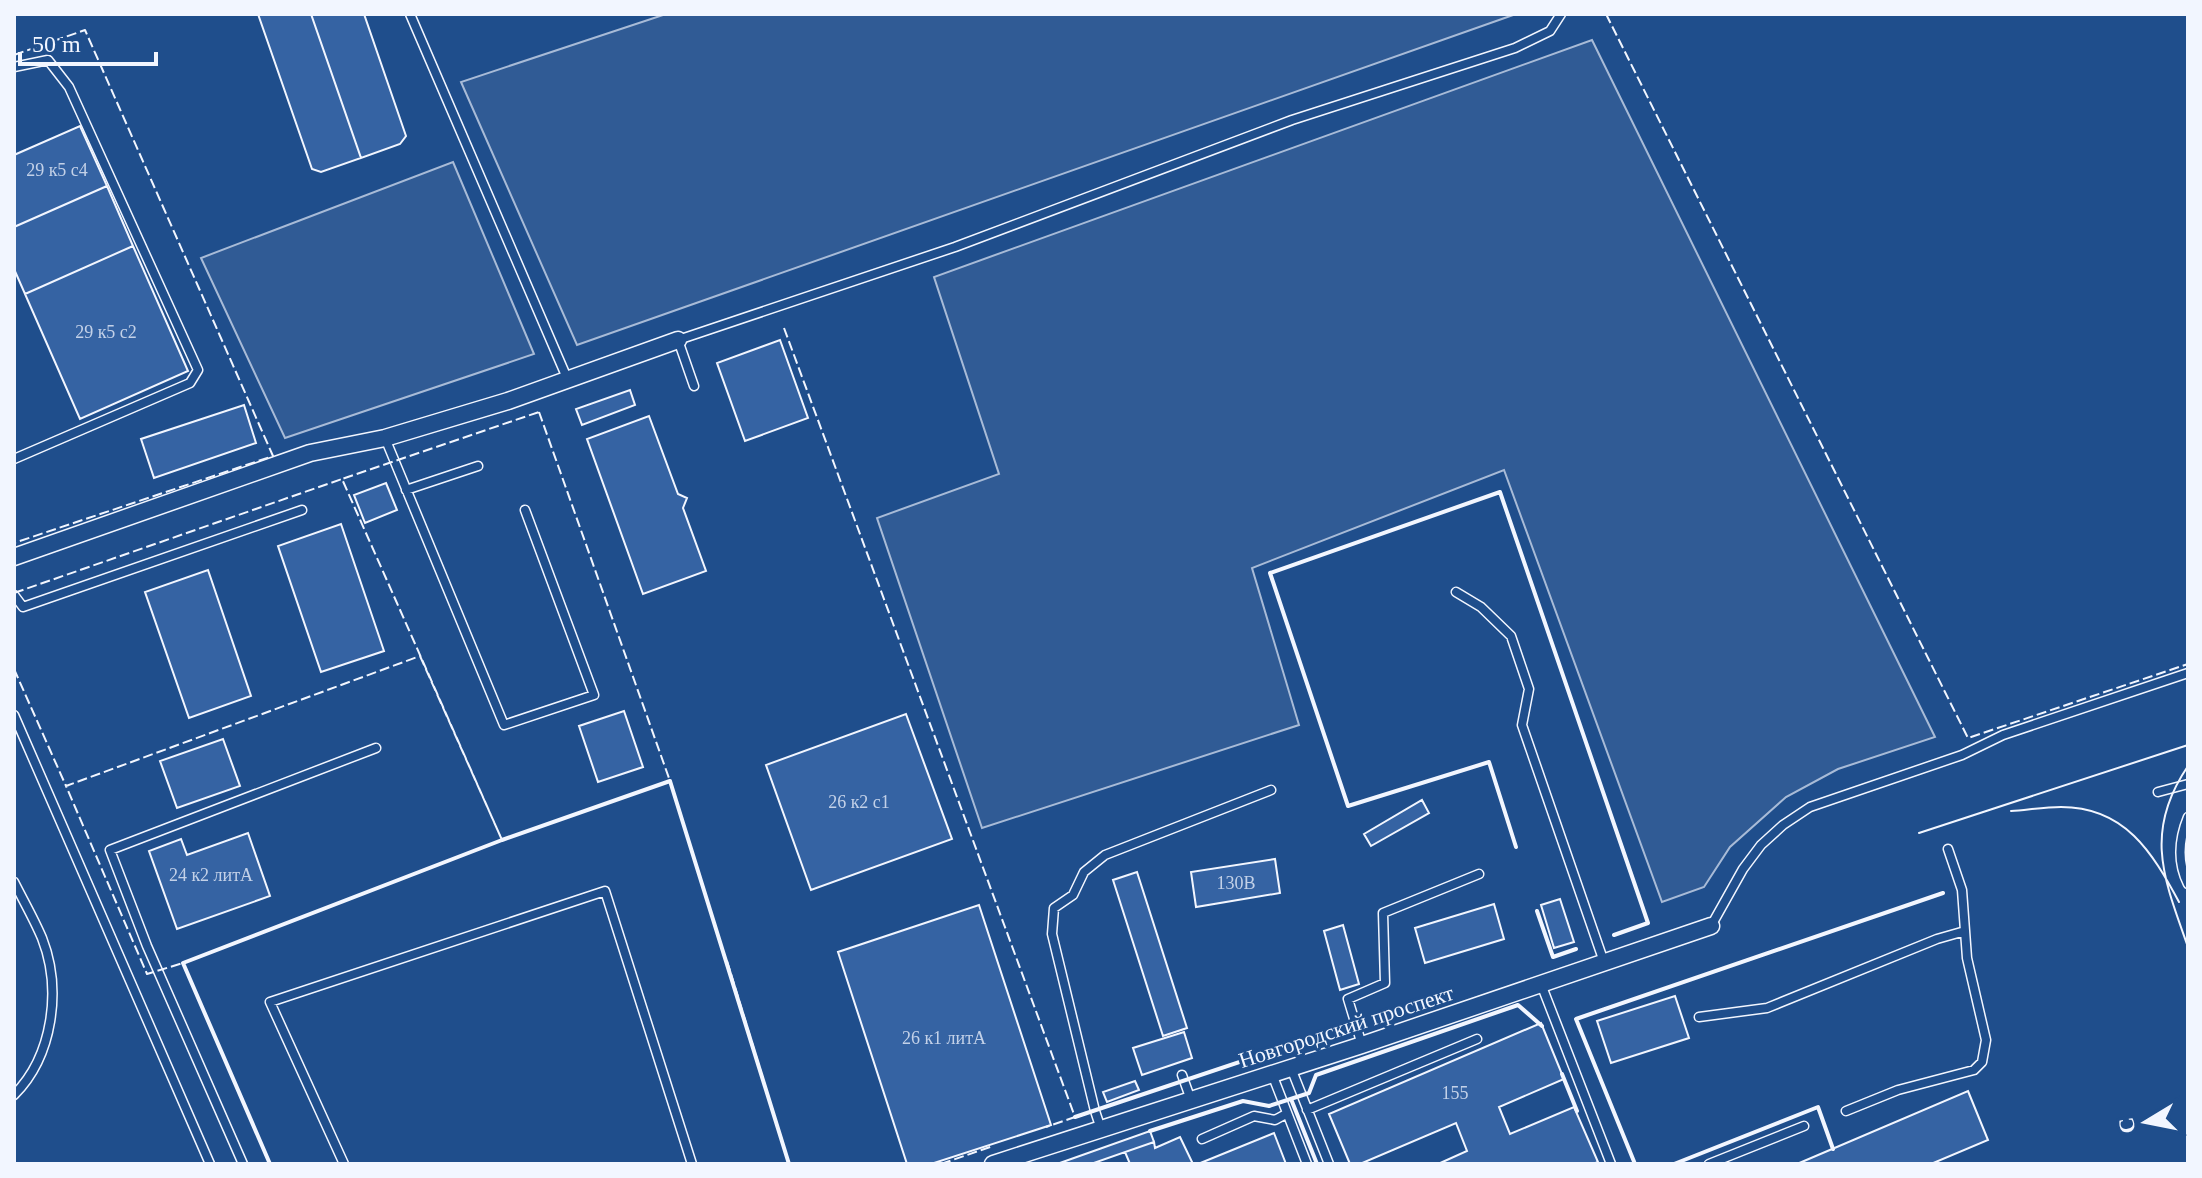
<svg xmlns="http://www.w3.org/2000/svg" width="2202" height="1178" font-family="'Times New Roman',serif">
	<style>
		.built { fill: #305b95; stroke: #a8bbd7; stroke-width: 2 }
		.building { fill: #3563a3; stroke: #f2f6ff; stroke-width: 2 }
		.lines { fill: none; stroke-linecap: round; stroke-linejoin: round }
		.lane-casing { stroke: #f2f6ff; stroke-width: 11 }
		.street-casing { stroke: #f2f6ff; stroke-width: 19 }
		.lane { stroke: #1f4e8c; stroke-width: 8 }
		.street { stroke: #1f4e8c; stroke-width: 16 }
		.tram { stroke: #f2f6ff; stroke-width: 2 }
		.fence { stroke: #f2f6ff; stroke-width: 2; stroke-dasharray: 10 4; stroke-linecap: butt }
		.wall { stroke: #f2f6ff; stroke-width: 4 }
		.labels { text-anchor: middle; stroke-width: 6; stroke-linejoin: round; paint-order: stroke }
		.number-label { font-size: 18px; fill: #c3d1e8 }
		.street-label { font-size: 22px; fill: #f2f6ff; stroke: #1f4e8c }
	</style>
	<rect width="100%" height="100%" fill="#1f4e8c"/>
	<path class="built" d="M666 14H1516L577 345 461 82Z
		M1592 40 1935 737 1838 769 1786 797 1730 847 1704 887 1662 902 1504 470 1252 568 1299 725 982 828 877 518 999 474 934 277Z
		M453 162 534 354 285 438 201 258Z"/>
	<path class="building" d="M258 14H311L361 158 321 172 312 169Z
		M311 14H364L406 136 400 144 361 158Z
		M80 126 107 186 14 227V155Z
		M107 186 133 246 25 294 14 269V227Z
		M133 246 188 371 80 419 25 294Z
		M780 340 808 418 745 441 717 363Z
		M630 390 635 405 582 425 576 409Z
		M244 405 256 443 154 478 141 439Z
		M649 416 678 494 687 498 683 508 706 571 643 594 587 439Z
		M386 483 397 510 365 523 354 495Z
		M341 524 384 651 321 672 278 546Z
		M208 570 251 696 189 718 145 592Z
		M624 711 643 767 598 782 579 726Z
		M906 714 952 839 811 890 766 765Z
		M223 739 240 786 177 808 160 761Z
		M1422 800 1429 813 1371 846 1364 834Z
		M248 833 270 896 177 929 149 851 181 839 187 855Z
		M1275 859 1280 893 1196 907 1191 872Z
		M1137 872 1187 1028 1163 1036 1113 880Z
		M1560 899 1574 942 1554 948 1541 905Z
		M1494 904 1504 939 1425 963 1415 928Z
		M979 905 1051 1125 931 1164H907L838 952Z
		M1343 925 1359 984 1340 990 1324 931Z
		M1675 996 1689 1038 1611 1063 1597 1021Z
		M1541 1023 1564 1079 1499 1107 1510 1134 1574 1107 1598 1162 1593 1164H1438L1467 1151 1456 1123 1360 1164H1350L1329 1114Z
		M1184 1032 1192 1058 1142 1075 1133 1048Z
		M1135 1081 1139 1090 1107 1102 1103 1092Z
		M1968 1091 1988 1140 1931 1164H1797Z
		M1150 1131 1154 1142 1091 1164H1057Z
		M1274 1133 1286 1164H1198Z
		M1180 1137 1193 1164H1130L1125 1152 1154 1142 1155 1148Z"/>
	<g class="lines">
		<g class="lane-casing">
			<path id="lane" d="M410 14 567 378
				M14 67 48 60 69 87 198 370 190 383 14 459
				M694 386 678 340 955 247 1292 120 1515 48 1550 31 1561 14
				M385 438 504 725 594 695 525 510
				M406 490 478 466
				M1456 592 1481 607 1511 636 1529 689 1522 725 1604 962
				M14 595 23 607 302 510
				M14 715 210 1164
				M2158 792 2188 784
				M2188 817C2179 839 2177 862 2188 884
				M14 882C23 900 34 919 42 938 62 989 53 1056 14 1095
				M1711 926 1743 869 1761 845 1783 825 1810 807 1962 755 2003 735 2188 673
				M1541 984 1611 1164
				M1699 1017 1767 1008 1937 939 1965 931
				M1362 1045 1348 999 1385 983 1383 913 1479 874
				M1291 1068 1329 1164
				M1272 1074 1307 1164
				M1182 1075 1191 1100
				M1307 1110 1477 1039
				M1846 1111 1898 1090 1974 1070 1982 1062 1986 1040 1967 958 1962 890 1948 849
				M1101 1129 1095 1111 1052 934 1054 908 1073 895 1084 872 1105 855 1271 790
				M1202 1139 1254 1116 1275 1120 1286 1114
				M243 1164 147 946 110 850 376 748
				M344 1164 270 1002 605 891 692 1164
				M1709 1164 1804 1126"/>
		</g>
		<g class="street-casing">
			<path id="street" d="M14 557 310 453 385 438 508 401 678 340
				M993 1164 1362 1045 1711 926"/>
		</g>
		<use href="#lane" class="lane"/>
		<use href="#street" class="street"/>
		<path class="tram" d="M2188 766C2143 832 2164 879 2188 947
			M2011 811C2027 810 2044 807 2061 807 2125 807 2152 852 2179 902
			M1919 833 2188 745"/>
		<path class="fence" d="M1606 14 1968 738 2188 664
			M14 55 85 30 273 456 14 543
			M784 328 1075 1117 1046 1127
			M539 412 670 781 502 840 342 479Z
			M14 593 342 479
			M420 656 502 840 183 963 147 974 66 786Z
			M14 669 66 786 69 785
			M727 961 789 1164
			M941 1164 993 1146"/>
		<path class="wall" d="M1516 847 1489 762 1348 806 1270 573 1500 492 1648 923 1614 935
			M1537 911 1553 957 1576 949
			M1562 1074 1577 1111
			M1291 1099 1317 1164
			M1075 1117 1293 1044
			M1150 1131 1243 1101 1269 1106 1309 1093 1316 1075 1518 1005 1542 1026
			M270 1164 183 963 502 840 670 781 789 1164
			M1635 1164 1576 1019 1943 893
			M1674 1164 1818 1107 1833 1149"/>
	</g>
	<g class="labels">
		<g class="number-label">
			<text x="57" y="176">29 к5 с4</text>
			<text x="106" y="338">29 к5 с2</text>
			<text x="859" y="808">26 к2 с1</text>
			<text x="211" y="881">24 к2 литА</text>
			<text x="1236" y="889">130В</text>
			<text x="944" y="1044">26 к1 литА</text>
			<text x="1455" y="1099">155</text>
		</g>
		<g class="street-label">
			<text transform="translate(1346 1026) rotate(-18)" y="8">Новгородский проспект</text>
		</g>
	</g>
	<rect width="2202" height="1178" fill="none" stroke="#f2f6ff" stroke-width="32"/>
	<g transform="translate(2146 1122) rotate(260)" stroke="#1f4e8c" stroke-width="6" paint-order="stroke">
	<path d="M0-6L14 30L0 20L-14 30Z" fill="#f2f6ff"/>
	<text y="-12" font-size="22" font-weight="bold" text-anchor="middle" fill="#f2f6ff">С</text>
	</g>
	<path d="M20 52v12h136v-12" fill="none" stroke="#f2f6ff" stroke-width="4"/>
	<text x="32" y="52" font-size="24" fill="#f2f6ff" stroke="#1f4e8c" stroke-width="6" paint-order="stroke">50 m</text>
</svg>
